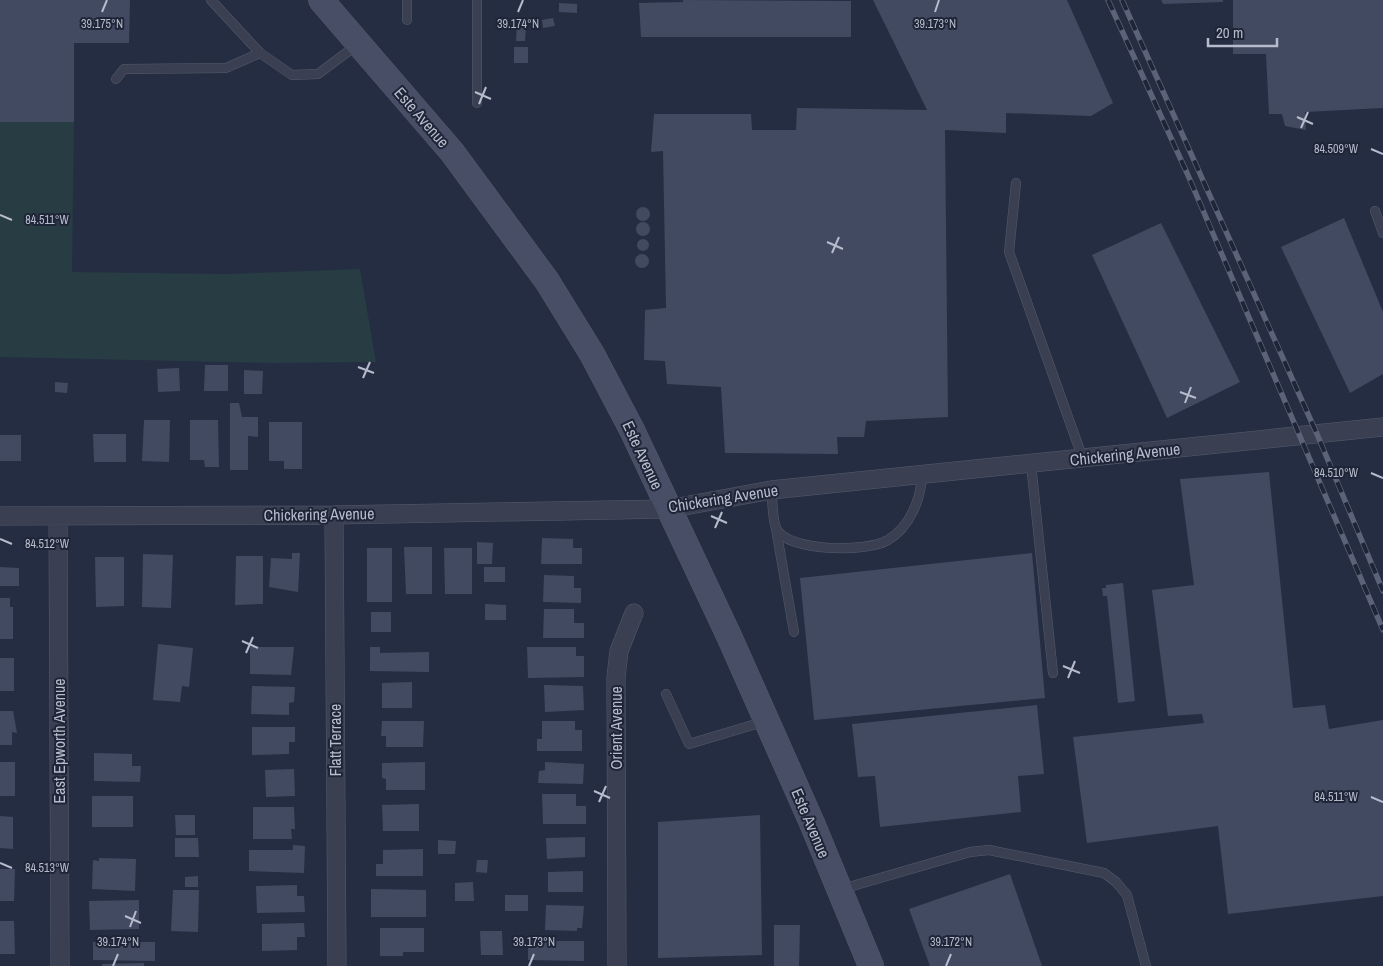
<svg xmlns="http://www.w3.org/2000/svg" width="1383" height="966" font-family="'Archivo Narrow',sans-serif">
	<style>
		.green { fill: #273c43 }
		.building { fill: #424a62 }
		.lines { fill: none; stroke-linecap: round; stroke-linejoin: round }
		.lane-casing { stroke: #555b6c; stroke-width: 10 }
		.street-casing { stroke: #555b6c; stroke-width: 19 }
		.secondary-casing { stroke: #555b6c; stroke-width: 26 }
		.lane { stroke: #3a4052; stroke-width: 9 }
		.street { stroke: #3a4052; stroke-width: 18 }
		.secondary { stroke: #474e65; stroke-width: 25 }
		.rail-casing { stroke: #5c6379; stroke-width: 5.5 }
		.rail { stroke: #1e2537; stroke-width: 4; stroke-dasharray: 11; stroke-linecap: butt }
		.ticks { fill: none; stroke: #b7bccc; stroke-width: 2 }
		.labels { text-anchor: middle; stroke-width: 4; stroke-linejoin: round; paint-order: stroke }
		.street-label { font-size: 16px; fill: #b7bccc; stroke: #1e2537 }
		.ticks-label { font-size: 12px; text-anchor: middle; fill: #b7bccc; stroke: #1e2537; stroke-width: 4; stroke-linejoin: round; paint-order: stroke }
	</style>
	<rect width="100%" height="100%" fill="#252d42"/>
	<path class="green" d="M0 122H74L72 272 226 274 360 269 376 362 273 363 0 357Z"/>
	<path class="building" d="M0 0H130L129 43H74V122H0Z
		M683 0 851 1V37H641L639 3 683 2Z
		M873 0H1067L1113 103 1091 116 1006 113V133L945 130 948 417 866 421 864 437H837L838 454 725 453 721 387 667 384 665 361 644 360 645 310 666 308 663 151 651 152 654 114H751L752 130H796L797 108 927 110Z
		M1161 0H1223V2L1163 4Z
		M1233 0H1383V108L1305 112 1306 130 1285 126 1282 114H1269L1266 54H1233Z
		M559 3 577 4V13L559 12Z
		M553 18 555 26 543 28 542 20Z
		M517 24 526 25 525 41H516Z
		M514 47H528V63H514Z
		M636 214a7 7 0 1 1 14 0a7 7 0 1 1-14 0Z
		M1344 218 1383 312V374L1350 393 1281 247Z
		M636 229a7 7 0 1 1 14 0a7 7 0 1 1-14 0Z
		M1161 223 1240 382 1167 418 1092 255Z
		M637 245a6 6 0 1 1 12 0a6 6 0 1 1-12 0Z
		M635 261a7 7 0 1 1 14 0a7 7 0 1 1-14 0Z
		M205 365H228V391H204Z
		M179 368 180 391 158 392 157 369Z
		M244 370 263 371 262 394H244Z
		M55 382 68 383 67 393 55 392Z
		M230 403H239L242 417H258V437L248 436V470H230Z
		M144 420H170L169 462 142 461Z
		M190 420H218L219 467H205L204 460H190Z
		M269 422H302V469H284V461H269Z
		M93 434H126V462H94Z
		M0 435H21V461H0Z
		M1269 472 1293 708 1325 705 1329 729 1383 720V896L1228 914 1218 826 1087 843 1073 737 1204 723 1202 714 1168 716 1152 590 1194 585 1180 479Z
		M542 538 573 539V548H582V564H541Z
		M477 542 493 543 492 564H477Z
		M404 547H432V594H406Z
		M367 548H392V602H367Z
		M444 548H472V594H445Z
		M292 553H300L298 592 269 587 271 558 292 559Z
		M1032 553 1045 698 814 720 800 578Z
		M143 554 173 555 171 608 142 607Z
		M236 556H263V604L235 605Z
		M95 557H124V606L96 607Z
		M0 567 19 568V586H0Z
		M484 567H505V582H484Z
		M544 575 574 576V588H581V603L543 602Z
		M1123 583 1135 701 1118 703 1107 596H1103L1102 588H1106V585Z
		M0 598H10V607H13V639H0Z
		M485 604 506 605V620H485Z
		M544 609H574V623H584V638H543Z
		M371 612H391V632H371Z
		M158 644 193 648 189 687 182 686 180 702 153 700Z
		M250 647H294L291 675 250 674Z
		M370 647H380V653L429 652V672L370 671Z
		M527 647H576V656H584V677L528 678Z
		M0 658H14V691H0Z
		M412 682V708H382V683Z
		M544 685 583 686 584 710 545 712Z
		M252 686 295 687 294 702 289 703V715L251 714Z
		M1037 705 1044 774 1018 776 1021 812 880 827 875 776 858 777 852 724Z
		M0 711H13L17 733 12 732V745H0Z
		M382 721H424L423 747H386V736H381Z
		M542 721H575V730H582V751H537V739H542Z
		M252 727H295V742H289V754L252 755Z
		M94 753 132 754V766H141L140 782 94 781Z
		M0 762H15V796H0Z
		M425 762V790H386V779L382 778V763Z
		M545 762 584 764 583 784 538 783 539 771 545 770Z
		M294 769 295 796 266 797 265 770Z
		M542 794H576V806H586V824H543Z
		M92 796H133V827H92Z
		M419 804V831H383L382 805Z
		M253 807H294L295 829H291L292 839H253Z
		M175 815H195V835H176Z
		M760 815 762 955 658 958V822Z
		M0 816 13 817V849L0 848Z
		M585 837V857L547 859 546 838Z
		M175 838H198L199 857H175Z
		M438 840 456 841 455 854H438Z
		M293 845 305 846 304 873 249 871V850H293Z
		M423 849V876H376V864H383V850Z
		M99 858 136 859 135 891 92 889 93 860 99 861Z
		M477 860H488L487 873 476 872Z
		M0 869H15L14 901H0Z
		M583 871V892H548V872Z
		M1010 874 1042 966H930L909 909Z
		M198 876V887H185V877Z
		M473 882 474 901H455V883Z
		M297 885V896H304L305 912 257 913 256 886Z
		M371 889 426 890V917H371Z
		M173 890H199L198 932 171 931Z
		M505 895H528V911H505Z
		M139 900V929L90 930 89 901Z
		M546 905 584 906 582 928H577V931L545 930Z
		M0 921H14L15 954H0Z
		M304 923 305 937H297V950L262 951V924Z
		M774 925H800L799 966H774Z
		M380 928H424V952H403V956H380Z
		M480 931H502L503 955H481Z
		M528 941H584V961L528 960Z
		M93 942H155V961L93 960Z
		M144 963V966H102V964Z"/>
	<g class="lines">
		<g class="lane-casing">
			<path id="lane" d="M211 0 260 53 292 75 318 74 358 44
				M477 0V103
				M407 20V0
				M116 79 124 69 226 68 260 53
				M1016 183 1009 252 1083 459
				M1375 211 1383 233
				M1031 464 1053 673
				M771 490C773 501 772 517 776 528 787 553 869 552 888 540 910 527 921 499 922 475
				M776 529 794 632
				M666 694 689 744 766 721
				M842 889 970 852 989 850 1104 873 1116 882 1127 895 1146 966"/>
		</g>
		<g class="street-casing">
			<path id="street" d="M334 515 337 966
				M0 516 334 515 668 509 771 490 1383 427
				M58 516 60 966
				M617 966 616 677 619 651 634 613"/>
		</g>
		<g class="secondary-casing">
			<path id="secondary" d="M321 0 452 152 547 281 592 354 632 430 729 636 812 823 871 966"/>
		</g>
		<use href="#lane" class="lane"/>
		<use href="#street" class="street"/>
		<use href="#secondary" class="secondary"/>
		<g class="rail-casing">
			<path id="rail" d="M1108 0 1187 173 1383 630
				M1122 0 1317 434 1383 591"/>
		</g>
		<use href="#rail" class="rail"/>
	</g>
	<path class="ticks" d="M102 12 107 0M518 12 523 0M935 12 939 0M475 92 491 99M479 104 486 87M1297 117 1313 124M1301 128 1308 112M1371 149 1383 154M0 215 12 220M827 242 843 249M832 253 839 237M358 367 374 373M363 378 370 362M1180 392 1196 398M1185 403 1191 387M1371 473 1383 478M711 516 727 523M715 528 722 512M0 539 12 544M242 641 258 648M246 653 253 637M1063 666 1080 673M1068 678 1075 661M594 791 610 798M1371 797 1383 802M599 802 606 786M0 863 12 868M125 916 141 923M130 927 136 911M113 966 118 954M529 966 534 954M946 966 951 954"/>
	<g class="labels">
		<g class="street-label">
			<text transform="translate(422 117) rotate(49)" y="6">Este Avenue</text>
			<text transform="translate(1125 454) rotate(-6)" y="6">Chickering Avenue</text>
			<text transform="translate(643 455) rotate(65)" y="6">Este Avenue</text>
			<text transform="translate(723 498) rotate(-9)" y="6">Chickering Avenue</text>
			<text transform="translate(319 514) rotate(-1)" y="6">Chickering Avenue</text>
			<text transform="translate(616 728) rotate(-90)" y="6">Orient Avenue</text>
			<text transform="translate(335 740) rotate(-90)" y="6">Flatt Terrace</text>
			<text transform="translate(59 741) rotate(-90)" y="6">East Epworth Avenue</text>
			<text transform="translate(811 823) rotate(67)" y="6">Este Avenue</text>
		</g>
	</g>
	<g class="ticks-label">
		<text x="102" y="28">39.175°N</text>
		<text x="518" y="28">39.174°N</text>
		<text x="935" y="28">39.173°N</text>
		<text x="1336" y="153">84.509°W</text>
		<text x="47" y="224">84.511°W</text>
		<text x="1336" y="477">84.510°W</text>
		<text x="47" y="548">84.512°W</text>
		<text x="1336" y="801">84.511°W</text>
		<text x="47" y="872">84.513°W</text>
		<text x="118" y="946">39.174°N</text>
		<text x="534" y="946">39.173°N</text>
		<text x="951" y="946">39.172°N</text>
	</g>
	<path d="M1208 38v8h69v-8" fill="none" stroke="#b7bccc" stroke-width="2.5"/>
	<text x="1216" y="38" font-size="15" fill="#b7bccc" stroke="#1e2537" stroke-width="4" paint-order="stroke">20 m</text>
</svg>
